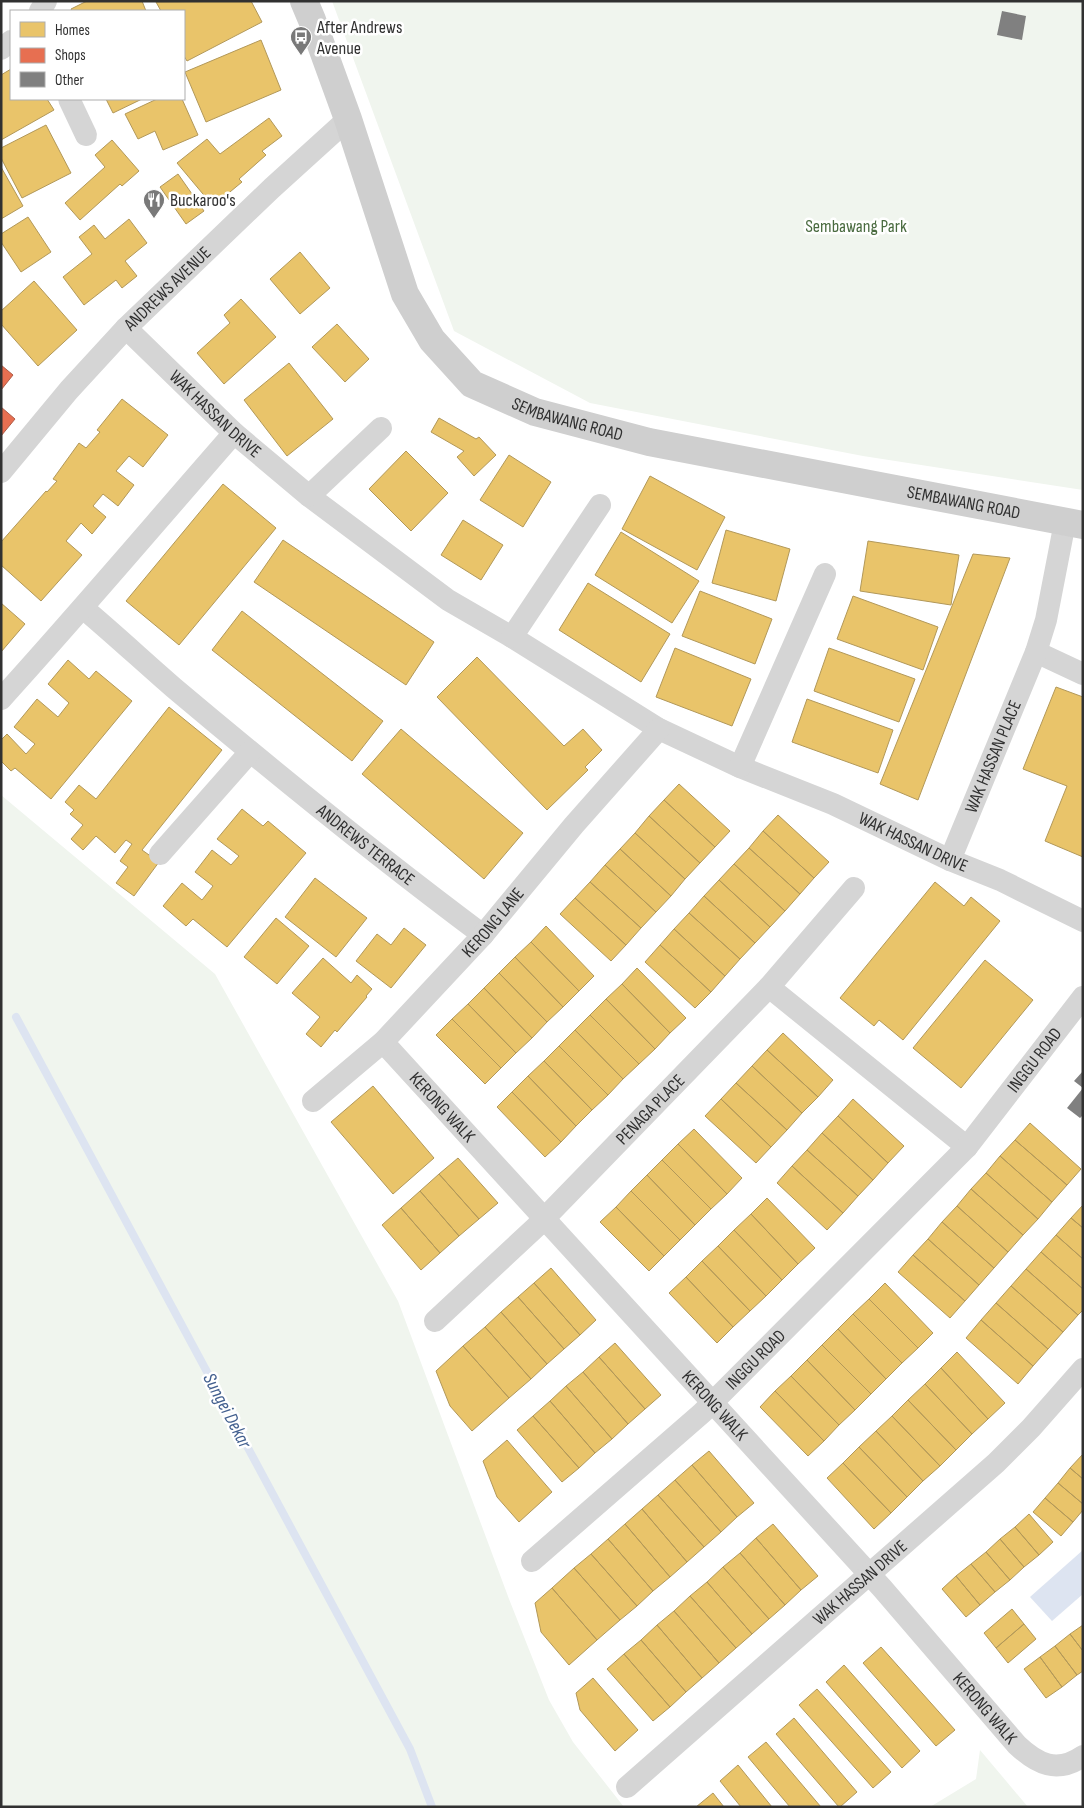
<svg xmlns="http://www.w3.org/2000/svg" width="1084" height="1808" font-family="'Sofia Sans Condensed',sans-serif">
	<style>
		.green { fill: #f0f5ee }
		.water { fill: #dde4f1 }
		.homes { fill: #e9c46a; stroke: #b29859 }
		.shops { fill: #e76f51; stroke: #b05c47 }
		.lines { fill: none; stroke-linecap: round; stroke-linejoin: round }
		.stream { stroke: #dde4f1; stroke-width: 8 }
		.building { fill: #808080 }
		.street { stroke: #d5d5d5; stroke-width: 22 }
		.secondary { stroke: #cfcfcf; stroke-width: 28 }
		.labels { text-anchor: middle; stroke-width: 5; stroke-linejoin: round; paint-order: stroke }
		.poi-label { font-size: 18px; fill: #313131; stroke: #fff; text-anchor: start }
		.park-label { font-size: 18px; fill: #4a6b40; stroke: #fff }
		.street-label { font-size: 18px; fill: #313131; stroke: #fff }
		.water-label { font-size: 19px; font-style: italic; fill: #43608f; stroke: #fff }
	</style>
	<rect width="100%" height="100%" fill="#fff"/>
	<path class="green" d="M332 1H1083V490L863 456 590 403 454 331Z
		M1 795 215 974 398 1301 509 1599 549 1700 573 1742 624 1807H1Z
		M980 1750 1028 1807H930L976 1779Z"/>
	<path class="water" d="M1083 1550V1594L1052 1621 1030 1597Z"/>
	<path class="homes" d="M87 1H142L146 11H72L71 9Z
		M251 1 262 22 187 61 184 56V11H161L156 2Z
		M261 40 281 90 206 122 185 72Z
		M11 69V99H47L54 110 1 140V75Z
		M106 99H142L113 113Z
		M157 99H182L198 135 163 150 155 131 138 139 125 114Z
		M269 118 282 136 262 151 266 155 239 179 242 182 213 206 177 163 207 139 220 154Z
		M46 125 71 173 22 198 1 158V148Z
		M112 140 139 171 122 186 120 184 80 220 65 203 105 167 95 155Z
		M1 167 23 206 1 219Z
		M178 174 204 211 186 224 160 187Z
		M28 217 51 252 21 272 1 242V234Z
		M129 219 147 243 125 261 137 276 122 288 116 280 84 305 63 277 92 254 79 237 94 225 105 239Z
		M300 252 330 288 300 314 270 279Z
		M34 281 77 330 38 366 1 324V311Z
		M241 299 276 337 224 384 197 353 230 323 224 315Z
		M337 324 369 359 345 382 312 347Z
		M289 363 333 419 287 456 244 400Z
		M122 399 168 435 143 467 129 456 116 471 134 485 118 506 103 494 93 506 106 517 92 534 81 523 66 541 82 555 41 601 1 565V542L46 491 47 492 57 481 53 479 79 443 86 448 100 432 97 430Z
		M439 418 476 439 479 437 496 455 474 476 457 457 464 451 431 432Z
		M406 451 448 493 411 531 369 489Z
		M509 455 551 482 523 527 480 500Z
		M650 476 725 517 697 570 622 529Z
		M223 484 276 528 179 645 126 601Z
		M463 520 503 545 481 580 441 555Z
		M726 530 790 549 776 601 712 583Z
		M621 532 699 581 672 623 595 575Z
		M283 540 434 642 406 685 254 582Z
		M868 541 959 555 951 605 860 591Z
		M973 554 1010 558 918 800 880 784Z
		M588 583 670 634 641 682 559 630Z
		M700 591 772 619 755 664 682 636Z
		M853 596 938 627 923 670 837 639Z
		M1 603 25 624 1 652Z
		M242 611 383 721 352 761 212 650Z
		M675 648 751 679 732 726 656 697Z
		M829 648 915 679 899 722 814 691Z
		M477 657 564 746 583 729 602 750 585 767 588 770 547 810 437 697Z
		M68 660 89 679 96 671 132 701 51 799 15 768 11 771 1 761V740L7 734 26 754 35 744 14 727 37 699 58 717 69 703 48 684Z
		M1056 687 1083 697V857L1045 841 1067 786 1023 769Z
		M807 699 893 730 878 773 792 742Z
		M169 707 222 750 142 850 159 862 134 896 116 883 128 867 120 861 132 844 126 840 115 853 96 836 83 850 71 839 83 825 70 814 74 810 65 802 79 785 96 799Z
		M401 729 523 833 484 879 362 774Z
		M679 784 730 831 715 847 664 800Z
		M664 800 715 847 700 863 649 816Z
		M242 809 263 826 268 821 306 853 227 947 193 919 186 926 163 906 182 883 202 900 213 886 195 872 212 850 231 865 239 856 217 839Z
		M778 815 829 862 814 878 763 831Z
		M649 816 700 863 685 879 635 833Z
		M763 831 814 878 800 894 749 848Z
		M635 833 685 879 671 896 620 849Z
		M749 848 800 894 785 911 734 864Z
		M620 849 671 896 656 912 605 865Z
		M734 864 785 911 770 927 719 880Z
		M605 865 656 912 641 928 590 882Z
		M315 878 367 918 336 957 285 917Z
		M719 880 770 927 755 943 704 896Z
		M590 882 641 928 626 945 575 898Z
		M935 882 964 906 971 897 1000 921 903 1040 879 1020 874 1026 840 998Z
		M704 896 755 943 740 959 689 913Z
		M575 898 626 945 611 961 560 914Z
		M689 913 740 959 725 976 674 929Z
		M276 918 309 946 277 984 244 957Z
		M546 926 594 976 579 991 531 942Z
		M404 928 426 945 391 988 356 961 377 934 391 945Z
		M674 929 725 976 711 992 660 945Z
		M531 942 579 991 563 1007 515 957Z
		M660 945 711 992 695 1008 645 962Z
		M515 957 563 1007 547 1022 499 973Z
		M323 958 351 983 357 975 372 989 366 996 367 997 337 1032 335 1030 321 1047 306 1034 320 1017 292 993Z
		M985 960 1033 1000 961 1088 913 1048Z
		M637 968 686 1018 670 1033 622 984Z
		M499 973 547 1022 532 1038 484 988Z
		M622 984 670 1033 655 1049 606 999Z
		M484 988 532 1038 516 1053 468 1004Z
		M606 999 655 1049 639 1064 590 1015Z
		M468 1004 516 1053 501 1068 452 1019Z
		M590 1015 639 1064 623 1079 575 1030Z
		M452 1019 501 1068 485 1084 436 1035Z
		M575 1030 623 1079 608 1095 559 1046Z
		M783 1033 833 1080 818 1097 767 1050Z
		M559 1046 608 1095 592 1110 544 1061Z
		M767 1050 818 1097 802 1113 752 1066Z
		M544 1061 592 1110 576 1126 528 1076Z
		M752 1066 802 1113 787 1130 736 1083Z
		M528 1076 576 1126 561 1142 512 1092Z
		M736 1083 787 1130 771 1147 721 1099Z
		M373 1086 434 1158 393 1194 331 1122Z
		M512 1092 561 1142 545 1157 497 1107Z
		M721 1099 771 1147 756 1163 705 1116Z
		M853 1099 904 1146 888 1163 838 1116Z
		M838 1116 888 1163 873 1180 822 1133Z
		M1030 1123 1081 1169 1067 1185 1015 1140Z
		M694 1129 742 1178 727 1194 678 1144Z
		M822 1133 873 1180 858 1196 807 1150Z
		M1015 1140 1067 1185 1052 1202 1000 1156Z
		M678 1144 727 1194 711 1209 662 1160Z
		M807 1150 858 1196 843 1213 792 1166Z
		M1000 1156 1052 1202 1038 1219 986 1173Z
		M458 1158 498 1203 479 1219 439 1174Z
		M662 1160 711 1209 695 1225 647 1175Z
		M792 1166 843 1213 827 1230 777 1183Z
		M986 1173 1038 1219 1023 1235 971 1189Z
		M439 1174 479 1219 459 1236 420 1191Z
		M647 1175 695 1225 680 1240 631 1191Z
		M971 1189 1023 1235 1008 1252 957 1206Z
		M420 1191 459 1236 440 1253 401 1208Z
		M631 1191 680 1240 664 1256 616 1207Z
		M767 1198 815 1248 798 1264 751 1214Z
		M1083 1205V1228L1071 1218Z
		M957 1206 1008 1252 994 1268 942 1222Z
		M616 1207 664 1256 649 1271 600 1222Z
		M401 1208 440 1253 421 1270 382 1225Z
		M751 1214 798 1264 782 1280 734 1230Z
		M1071 1218 1083 1228V1259L1056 1235Z
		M942 1222 994 1268 979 1285 928 1239Z
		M734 1230 782 1280 766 1296 718 1246Z
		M1056 1235 1083 1259V1289L1041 1252Z
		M928 1239 979 1285 965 1301 913 1255Z
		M718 1246 766 1296 750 1311 702 1261Z
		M1041 1252 1083 1289V1310L1078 1315 1026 1269Z
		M913 1255 965 1301 950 1318 898 1272Z
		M702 1261 750 1311 733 1327 686 1277Z
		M551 1268 596 1320 580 1335 534 1283Z
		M1026 1269 1078 1315 1063 1332 1011 1286Z
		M686 1277 733 1327 717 1343 669 1293Z
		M534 1283 580 1335 564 1349 518 1297Z
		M885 1283 933 1333 918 1348 869 1299Z
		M1011 1286 1063 1332 1048 1349 996 1303Z
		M518 1297 564 1349 547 1364 501 1312Z
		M869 1299 918 1348 902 1363 853 1314Z
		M996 1303 1048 1349 1033 1366 981 1320Z
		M501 1312 547 1364 531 1379 485 1327Z
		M853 1314 902 1363 886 1379 838 1329Z
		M981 1320 1033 1366 1018 1384 966 1338Z
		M485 1327 531 1379 509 1398 463 1346Z
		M838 1329 886 1379 871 1394 822 1345Z
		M615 1343 661 1395 645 1409 599 1357Z
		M822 1345 871 1394 855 1410 807 1360Z
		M463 1346 509 1398 472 1431 450 1406 436 1371Z
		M957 1352 1005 1403 988 1419 941 1368Z
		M599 1357 645 1409 628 1424 583 1372Z
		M807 1360 855 1410 839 1425 791 1376Z
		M941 1368 988 1419 972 1434 925 1384Z
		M583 1372 628 1424 612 1439 566 1386Z
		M791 1376 839 1425 824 1441 775 1391Z
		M925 1384 972 1434 956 1450 908 1400Z
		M566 1386 612 1439 595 1453 550 1401Z
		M775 1391 824 1441 808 1456 760 1407Z
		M908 1400 956 1450 940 1466 892 1416Z
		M550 1401 595 1453 579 1468 533 1416Z
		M533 1416 579 1468 562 1482 517 1430Z
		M892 1416 940 1466 923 1481 876 1431Z
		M876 1431 923 1481 907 1497 859 1447Z
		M507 1440 552 1492 519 1522 497 1497 483 1461Z
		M859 1447 907 1497 891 1513 843 1463Z
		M709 1451 754 1503 737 1517 692 1465Z
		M1083 1454V1479L1070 1468Z
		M843 1463 891 1513 874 1529 827 1478Z
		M692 1465 737 1517 721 1532 675 1480Z
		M1070 1468 1083 1479V1504L1058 1483Z
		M675 1480 721 1532 704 1547 658 1495Z
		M1058 1483 1083 1504V1510L1073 1522 1045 1498Z
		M658 1495 704 1547 687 1562 642 1509Z
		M1045 1498 1073 1522 1061 1536 1033 1512Z
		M642 1509 687 1562 670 1577 625 1524Z
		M1029 1514 1053 1542 1039 1555 1015 1527Z
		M625 1524 670 1577 653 1591 608 1539Z
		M773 1524 818 1576 801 1590 756 1538Z
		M1015 1527 1039 1555 1024 1567 1000 1539Z
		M756 1538 801 1590 785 1605 740 1553Z
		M608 1539 653 1591 637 1606 591 1554Z
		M1000 1539 1024 1567 1010 1580 986 1552Z
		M986 1552 1010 1580 995 1592 971 1564Z
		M740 1553 785 1605 769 1619 723 1567Z
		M591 1554 637 1606 620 1620 574 1568Z
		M971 1564 995 1592 980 1605 956 1576Z
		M723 1567 769 1619 752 1634 707 1582Z
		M574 1568 620 1620 597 1640 552 1588Z
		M956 1576 980 1605 966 1617 942 1589Z
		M707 1582 752 1634 736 1648 690 1596Z
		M552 1588 597 1640 569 1665 541 1632 535 1603Z
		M690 1596 736 1648 719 1663 674 1611Z
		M1012 1609 1024 1624 996 1648 984 1633Z
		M674 1611 719 1663 702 1678 657 1625Z
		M1024 1624 1036 1639 1008 1663 996 1648Z
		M657 1625 702 1678 686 1692 641 1640Z
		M1083 1625V1651L1070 1634Z
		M1070 1634 1083 1651V1671L1077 1675 1055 1646Z
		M641 1640 686 1692 670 1707 624 1654Z
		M1055 1646 1077 1675 1062 1687 1040 1657Z
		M881 1647 955 1730 936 1746 863 1663Z
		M624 1654 670 1707 653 1721 607 1669Z
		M1040 1657 1062 1687 1046 1698 1024 1669Z
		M844 1665 920 1751 902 1768 826 1682Z
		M593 1678 638 1730 615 1751 580 1710 576 1693Z
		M817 1689 891 1772 873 1788 799 1705Z
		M794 1718 857 1792 840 1807H839L776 1734Z
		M766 1742 821 1807H790L748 1757Z
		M738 1765 772 1807H741L720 1781Z
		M713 1793 724 1807H696Z"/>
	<path class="shops" d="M1 365 13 375 1 390Z
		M1 407 15 419 1 436Z"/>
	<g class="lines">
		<path class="stream" d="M16 1017 410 1749 432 1807"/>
	</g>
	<path class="building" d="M1002 11 1026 16 1022 40 997 35Z
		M1083 1071V1115L1080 1118 1067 1108 1083 1088 1074 1081Z"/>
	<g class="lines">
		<g class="street">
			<path d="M40 11 46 1"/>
			<path d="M1 49 11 41"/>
			<path d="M69 99 86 135"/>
			<path id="s1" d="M126 328 234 433 309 496 448 600 512 637 659 729 740 767 833 804 950 860 1000 880 1083 921"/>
			<path id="s2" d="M1 472 69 390 126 328 272 188 348 119"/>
			<path d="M309 496 381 428"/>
			<path id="s3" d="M83 608C114 634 144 662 174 688 275 773 377 856 483 935"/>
			<path d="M512 637 600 505"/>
			<path d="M1036 652 1083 674"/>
			<path d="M1 699C80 612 156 522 234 433"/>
			<path d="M740 767 825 574"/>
			<path d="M160 854 250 752"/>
			<path id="s4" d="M950 860 1036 652 1046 620 1065 522"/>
			<path d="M769 987 967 1147"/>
			<path id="s5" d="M383 1042 882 1588 1017 1745C1037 1764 1057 1774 1083 1756"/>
			<path id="s6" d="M313 1101 383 1042 483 935 574 825 659 729"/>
			<path id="s7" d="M435 1321 536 1227 769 987 854 888"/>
			<path id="s8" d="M532 1561 702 1413 967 1147 1083 997"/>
			<path id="s9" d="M627 1787 996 1463 1031 1428 1083 1369"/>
		</g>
		<path class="secondary" id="s10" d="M304 1 312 20 348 119 405 294 432 340 472 384 535 412 649 442 1083 525"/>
	</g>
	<defs>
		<g id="bus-pin" transform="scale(1.125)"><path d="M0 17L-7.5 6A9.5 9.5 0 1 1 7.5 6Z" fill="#797979" stroke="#fff"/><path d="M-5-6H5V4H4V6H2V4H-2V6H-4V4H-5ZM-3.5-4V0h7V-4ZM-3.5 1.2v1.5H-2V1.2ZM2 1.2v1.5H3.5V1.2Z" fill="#fff"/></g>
		<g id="restaurant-pin" transform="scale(1.125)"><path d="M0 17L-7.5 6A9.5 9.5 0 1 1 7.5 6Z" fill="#797979" stroke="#fff"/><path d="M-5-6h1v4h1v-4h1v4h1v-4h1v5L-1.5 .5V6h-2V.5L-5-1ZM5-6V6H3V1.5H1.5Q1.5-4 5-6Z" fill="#fff"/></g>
	</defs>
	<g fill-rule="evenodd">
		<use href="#bus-pin" x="301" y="37"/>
		<use href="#restaurant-pin" x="154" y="200"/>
	</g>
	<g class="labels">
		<g class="poi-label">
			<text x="317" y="33">After Andrews<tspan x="317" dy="21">Avenue</tspan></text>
			<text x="170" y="206">Buckaroo's</text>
		</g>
		<g class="park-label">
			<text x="856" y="232">Sembawang Park</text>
		</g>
		<g class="street-label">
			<text dy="6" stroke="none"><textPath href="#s2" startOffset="248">ANDREWS AVENUE</textPath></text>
			<text dy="6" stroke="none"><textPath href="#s1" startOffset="124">WAK HASSAN DRIVE</textPath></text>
			<text dy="6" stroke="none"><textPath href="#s10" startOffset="525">SEMBAWANG ROAD</textPath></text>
			<text dy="6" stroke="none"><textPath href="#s10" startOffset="930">SEMBAWANG ROAD</textPath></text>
			<text dy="6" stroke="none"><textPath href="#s4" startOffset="112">WAK HASSAN PLACE</textPath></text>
			<text dy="6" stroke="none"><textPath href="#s1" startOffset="948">WAK HASSAN DRIVE</textPath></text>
			<text dy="6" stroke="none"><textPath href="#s3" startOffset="369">ANDREWS TERRACE</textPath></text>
			<text dy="6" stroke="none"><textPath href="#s6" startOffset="254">KERONG LANE</textPath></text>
			<text dy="6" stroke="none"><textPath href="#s8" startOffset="711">INGGU ROAD</textPath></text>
			<text dy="6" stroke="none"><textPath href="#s5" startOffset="88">KERONG WALK</textPath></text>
			<text dy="6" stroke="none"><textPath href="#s7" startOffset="302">PENAGA PLACE</textPath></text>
			<text dy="6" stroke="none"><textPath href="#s8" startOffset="301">INGGU ROAD</textPath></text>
			<text dy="6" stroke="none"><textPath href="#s5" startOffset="492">KERONG WALK</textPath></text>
			<text dy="6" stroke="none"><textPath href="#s9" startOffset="310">WAK HASSAN DRIVE</textPath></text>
			<text dy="6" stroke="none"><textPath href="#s5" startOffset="898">KERONG WALK</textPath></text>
		</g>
		<g class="water-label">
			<text transform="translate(228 1410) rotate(62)" y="7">Sungei Dekar</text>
		</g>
	</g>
	<rect width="1084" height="1808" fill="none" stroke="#313131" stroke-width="5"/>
	<rect x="10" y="10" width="175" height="90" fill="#ffffff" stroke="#adadad"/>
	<rect x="20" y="22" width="25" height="15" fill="#e9c46a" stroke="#adadad"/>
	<text x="55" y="35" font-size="15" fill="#313131">Homes</text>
	<rect x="20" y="48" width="25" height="15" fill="#e76f51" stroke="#adadad"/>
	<text x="55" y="60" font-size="15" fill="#313131">Shops</text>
	<rect x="20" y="72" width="25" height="15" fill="#808080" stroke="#adadad"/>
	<text x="55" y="85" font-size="15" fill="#313131">Other</text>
</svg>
